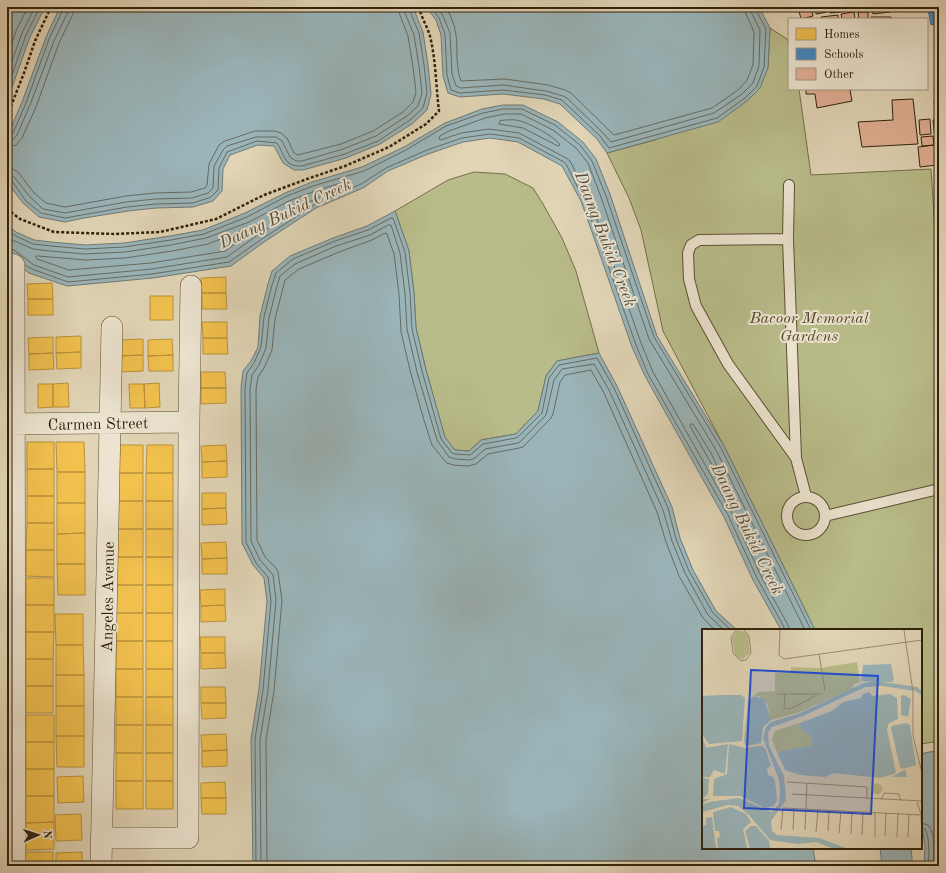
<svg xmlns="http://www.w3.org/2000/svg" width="946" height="873" font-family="'Old Standard TT',serif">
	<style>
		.green { fill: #b8bc8a; stroke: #756e4a }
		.water { fill: #9ab5ba; stroke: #707a74 }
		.homes { fill: #f2c14e; stroke: #b8913a }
		.schools { fill: #3f88c5; stroke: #3b698d }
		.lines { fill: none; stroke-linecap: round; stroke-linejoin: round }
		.shore { stroke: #666b62; stroke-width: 1 }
		.building { fill: #e0b094; stroke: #32210b }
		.service-casing { stroke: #5e4e36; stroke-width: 12 }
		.minor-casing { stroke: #5e4e36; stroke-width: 22 }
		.path { stroke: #32210b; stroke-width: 2.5; stroke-dasharray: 3 2; stroke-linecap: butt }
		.service { stroke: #ece4d0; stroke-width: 10 }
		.minor { stroke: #ece4d0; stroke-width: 21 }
		.labels { text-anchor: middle; stroke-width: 4; stroke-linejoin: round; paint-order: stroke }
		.park-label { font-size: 16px; font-style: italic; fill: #54482b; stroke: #ece4d0 }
		.street-label { font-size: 16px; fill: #32210b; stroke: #ece4d0 }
		.water-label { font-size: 17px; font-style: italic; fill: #514d40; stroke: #ece4d0 }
		.inset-road { fill: none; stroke: #9b8d72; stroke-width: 1 }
		.view { fill: #1d4ed8; fill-opacity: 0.15; stroke: #1d4ed8; stroke-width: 2 }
		.inset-edge { fill: none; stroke: #32210b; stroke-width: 2 }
	</style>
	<rect width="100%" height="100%" fill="#e1d5b6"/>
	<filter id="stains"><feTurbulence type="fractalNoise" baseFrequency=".005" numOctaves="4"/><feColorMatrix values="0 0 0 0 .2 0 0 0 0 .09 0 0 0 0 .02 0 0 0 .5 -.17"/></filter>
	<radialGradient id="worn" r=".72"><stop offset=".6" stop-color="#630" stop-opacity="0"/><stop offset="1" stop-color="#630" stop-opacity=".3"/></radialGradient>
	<path class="green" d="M770 28 787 39 789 45V89H799L811 175 931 169 938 275H939V741L921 744V630H815L724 446 663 331 641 230 629 198 607 153 655 140 768 68Z
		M474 172 505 174 533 188 543 204 562 238 576 271 599 353 557 361 546 376 538 411 516 434 481 440 469 451 455 450 445 438 426 370 416 328 414 293 409 251 395 211 448 180Z"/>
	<path class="water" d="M7 7H45L30 37 7 101Z
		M60 7H413L423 32 428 65 431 94 427 110 412 124 380 144 346 158 303 170H294L283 163 274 146 258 145 230 155 223 169 222 191 213 201 193 207 156 208 128 211 84 218 65 222 39 217 23 203 10 186 7 180V137L22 102 46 37Z
		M426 7H759L770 28 768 68 760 88 747 101 718 122 607 153 597 139 560 104 544 99 503 94 460 97 448 93 443 76 441 35 436 20Z
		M503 105H523L558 122 583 142 596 159 610 194 657 336 724 446 815 630H781L753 580 724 517 645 376 632 347 598 249 581 201 562 166 518 142 490 138 463 142 428 154 388 171 363 188 316 208 264 242 231 266 153 278 67 286 29 273 7 256V225L16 232 34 240 51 242 85 245 124 243 170 236 203 230 245 213 285 193 312 182 362 167 404 147 445 123 482 109Z
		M395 211 409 251 414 293 416 328 426 370 445 437 455 450 469 451 481 440 516 434 538 411 546 376 557 361 599 353 617 386 672 507 680 538 693 570 716 611 737 630H703V848H813L816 866H253L251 739 259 689 267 601 264 578 253 565 242 543 241 388 243 371 251 361 258 347 260 316 268 284 272 271 290 256 333 238 367 226Z
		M939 751V866H924L925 846 921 819V754L929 752Z
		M880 848H911L912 858V866H882Z"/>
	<path class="homes" d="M226 277V293H202L201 278Z
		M52 283 53 299H28L27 284Z
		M202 293H226L227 309H202Z
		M150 296H173V320H150Z
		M28 299H53V315H28Z
		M202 322H227V338H203Z
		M81 336V352L56 353V337Z
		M53 337V353L29 354 28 338Z
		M203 338H227L228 354H203Z
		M143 339V355L118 356V340Z
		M172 339 173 355 148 356V340Z
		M81 352V368L57 369 56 353Z
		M53 353 54 369 29 370V354Z
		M143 355V371L119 372 118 356Z
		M173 355V371H149L148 356Z
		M201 372H225L226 388H201Z
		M68 383 69 407H53V384Z
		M159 383 160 407 145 408 144 384Z
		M38 384H53V407L38 408Z
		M129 384H144L145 408H130Z
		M201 388H226V403L201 404Z
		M27 442H54V469H27Z
		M56 442H84L85 472H57Z
		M116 445H143V473H116Z
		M147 445H173V473H146Z
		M226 445 227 461 202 462 201 446Z
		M227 461V477L202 478V462Z
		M27 469H54V496H27Z
		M57 472H85V503H57Z
		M116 473H143V501H116Z
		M146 473H173V501H146Z
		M202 493H226V508L202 509Z
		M27 496H54V523H27Z
		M116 501H143V529H116Z
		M146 501H173V529H146Z
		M57 503H85V533L57 534Z
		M226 508 227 524 202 525V509Z
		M27 523H54V550H26Z
		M116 529H143V557H116Z
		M146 529H173V557H146Z
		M85 533V564H57V534Z
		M226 542 227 558 202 559 201 543Z
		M26 550H54V577L26 576Z
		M116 557H143V585H116Z
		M146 557H173V585H146Z
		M227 558V574H202V559Z
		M57 564H85V595H58Z
		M26 578H54V605H26Z
		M116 585H143V613H116Z
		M146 585H173V613H146Z
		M225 589V605L201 606 200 590Z
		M26 605H54V632H26Z
		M225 605 226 621 201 622V606Z
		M116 613H143V641H116Z
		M146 613H173V641H146Z
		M55 614H83V645H56Z
		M26 632H54L53 659H26Z
		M200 637H225V653H201Z
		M116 641H143V669H116Z
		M146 641H173V669H146Z
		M56 645H83L84 675H56Z
		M201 653H225L226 668 201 669Z
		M26 659H53V686H26Z
		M116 669H143V697H116Z
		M146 669H173V697H146Z
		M56 675H84V706H56Z
		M26 686H53V713H26Z
		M201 687H225L226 703H201Z
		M116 697H143V725H116Z
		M146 697H173V725H146Z
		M201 703H226V718L202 719Z
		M56 706H84V736H56Z
		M26 715H54V742H26Z
		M116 725H143V753H116Z
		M146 725H173V753H146Z
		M226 734 227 750 202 751 201 735Z
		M56 736H84V767H57Z
		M26 742H54V769H26Z
		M227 750V766L202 767V751Z
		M116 753H143V781H116Z
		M146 753H173V781H146Z
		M26 769H54V796H26Z
		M83 776 84 802 58 803 57 777Z
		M116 781H143V809H116Z
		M146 781H173V809H146Z
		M225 782 226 798H201V783Z
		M26 796H54V822L26 823Z
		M201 798H226V814H202Z
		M81 814 82 840 56 841 55 815Z
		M54 822V849L26 850V823Z
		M26 852H53V866H25Z
		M82 852V866H56V853Z"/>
	<path class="schools" d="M939 7V23L931 25 928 9Z"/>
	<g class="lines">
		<path class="shore" d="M431 7 439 18 445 34 447 75 451 90 460 93 503 90 545 95 562 100 600 136 609 148 717 118 745 98 757 86 764 67 766 29 756 10 755 7
			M437 7 443 16 450 33 452 74 456 86 461 88 503 85 546 91 563 96 567 98 603 133 611 142 714 113 742 94 753 83 759 66 760 30 751 12 750 7
			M445 7C457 23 457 40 457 59 458 67 458 74 461 81L505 79 548 85 565 90 571 93 614 135 712 108 738 90 747 80 753 65 754 32 746 14 744 7
			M7 57 16 31 28 7
			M7 75 22 33 35 7
			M7 89 26 35 40 7
			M505 120C509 120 516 119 520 121 529 123 557 138 560 145L558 146 523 128 499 124 500 121Z
			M7 136 11 135 13 133 26 103 49 39 63 10 64 7
			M7 141 13 140 17 135 30 105 54 41 68 12 69 7
			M7 147 16 145 22 138 36 107 59 43 73 14 75 7
			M7 169H13L18 172 34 193 46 203 65 207 126 196 155 193 191 192 205 188 207 185 209 164 219 145 225 141 255 131H275L281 133 287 138 294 153 298 155 341 144 373 131 403 112 413 102 416 92 413 67 408 36 400 15 398 7
			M7 175H11L15 178 30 197 43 209 65 213 126 202 155 199 192 198 208 193 213 188 214 166 223 150 227 146 256 137H276L282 141 290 157 296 161H302L343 149 376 136 407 116 418 106 422 93 419 66 414 35 405 13 404 7
			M7 180 12 181 26 201 41 213 65 218 127 207 156 204 193 203 211 197 218 190 219 168 227 152 257 141 277 143C285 154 283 167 302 166L345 154 378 141 410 120 423 108 427 93 424 65 419 33 410 11 409 7
			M258 224H260V227L225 251 151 263 69 270 37 259 36 258V256H38L86 260 125 258 172 251 208 244Z
			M7 230 14 235 33 244 51 246 85 249 124 247 171 240 204 234 247 217 287 196 313 186 364 171 406 150 446 126 483 113 503 109H522L555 125 580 145 592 161 606 196 654 337 721 448 811 630
			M7 236 12 240 33 249 50 251 85 254 125 252 171 245 206 238 249 222 289 201 315 191 344 182H346L347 184 346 186 311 201 259 234 227 257 152 269 68 277 34 265 14 250 7 248
			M25 265 32 269 68 282 152 274 229 262 262 239 314 205 361 184 386 168 427 150 462 138 490 134 519 138 564 162 566 164 584 200 602 248 636 345 648 374 728 515 757 578 784 627V630
			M691 424H693L711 453 719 470V473L716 472 690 426Z
			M789 630 788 625 761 576 732 513 653 372 641 343 607 246 589 198 570 161 566 158 519 133 489 129 461 133 441 140 439 139 440 136 449 131 485 118 504 114H521L553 130 576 148 588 163 601 197 649 339 716 450 805 630
			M921 823 928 825C936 833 934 855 933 866
			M921 828 925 829C930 837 929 856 928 866
			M256 866 255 739 263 690 271 601 268 577 256 563 246 542 245 388 247 373 254 363 261 347 264 317 272 285 276 273 293 259 335 241 368 230 391 218H393L405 252 410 293 412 329 422 371 441 439 452 453 455 454 470 455 483 444 516 438 519 436 542 413 549 378 559 365 597 358 614 388 668 508 676 539 689 571 713 613 731 630
			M261 866 260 740 268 690 276 600 273 575 260 560 251 541 250 389 252 375 259 365 266 348 269 318 277 286 280 276 295 264 336 246 370 235 388 225H391L400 253 405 294 407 329 417 372 437 440 449 457 455 459 470 460 475 458 485 449 518 443 521 441 546 415 554 380 562 369 594 364 609 390 663 510 672 541 685 573 708 615 724 630
			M267 866 266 740 274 691 282 600 278 572 276 568 265 557 257 540 256 389 258 377 264 368 272 350 275 319 285 280 299 269 339 252 372 240 385 233 387 234 394 254 399 294 401 332 411 374 423 417 432 445 444 460 447 463 453 465 468 466 476 464 488 454 519 448 523 447 551 418 553 414 560 382 565 375 591 370 604 393 657 512 666 542 679 576 703 618 715 630"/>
	</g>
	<path class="building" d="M798 7H811L813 16 801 19Z
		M815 7H826L827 12 816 14Z
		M829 7H841V12L830 13Z
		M872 7H889L890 12 873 14Z
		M854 12 855 19H842L841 14Z
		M858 12H868V19H859Z
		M838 15V19H821V17Z
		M871 17H891L892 19H871Z
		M806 89H855L850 90 852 101 817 108 815 94H806Z
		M913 99 918 144 862 147 858 122 893 120 892 100Z
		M939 100V115H936L934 101Z
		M930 119 931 134 920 135 919 120Z
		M939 119V137H935L933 120Z
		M933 136 934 145 922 146 921 137Z
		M935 145 937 165 920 167 918 147Z"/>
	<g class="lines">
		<g class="service-casing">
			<path id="service" d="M789 185 788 239 796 458 806 496
				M788 239 699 240 691 245 688 253 689 279 696 306 728 364 796 458
				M787 516a19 19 0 1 1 38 0a19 19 0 1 1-38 0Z
				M825 516 939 489"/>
		</g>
		<g class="minor-casing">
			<path id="minor" d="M7 263 14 265 15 866
				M7 424 189 422
				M101 838H188L189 422 191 286
				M101 866 112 327"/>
		</g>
		<path class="path" d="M7 116 24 73 35 41 51 7
			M7 209 20 219 54 232 115 234 160 232 216 219 264 195 307 179 345 166 389 147 426 124 439 111C436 87 436 61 430 36 427 26 421 17 419 7"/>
		<use href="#service" class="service"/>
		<use href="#minor" class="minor"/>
	</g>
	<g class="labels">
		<g class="park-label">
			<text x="809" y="323">Bacoor Memorial<tspan x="809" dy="18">Gardens</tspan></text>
		</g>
		<g class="street-label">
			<text transform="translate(98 423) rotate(-1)" y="6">Carmen Street</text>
			<text transform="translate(107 597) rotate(-89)" y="6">Angeles Avenue</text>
		</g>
		<g class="water-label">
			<text transform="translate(285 213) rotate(-25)" y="6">Daang Bukid Creek</text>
			<text transform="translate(606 239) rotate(69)" y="6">Daang Bukid Creek</text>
			<text transform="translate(748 529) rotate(64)" y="6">Daang Bukid Creek</text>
		</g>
	</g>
	<g transform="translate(702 629)">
		<rect width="220" height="220" fill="#e1d5b6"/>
		<path d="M35 1 43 3 46 7 48 24 40 31 33 27 30 9ZM155 33 158 53 151 56V60L95 84 69 91 65 75 57 67H52L56 63 73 62V44H89V38L118 39ZM98 94 99 100 109 107 111 116 75 123 70 111 73 102ZM169.5 160a5.5 5.5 0 1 1 11 0a5.5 5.5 0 1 1-11 0Z" fill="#b8bc8a"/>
		<path d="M189 35 192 50 190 53 159 52 161 36ZM174 52 215 58 220 62V66L213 62 180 57 163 58 101 87 70 98 66 104 67 117 82 147 83 158 84 171 69 192 70 202 75 206 117 209 144 219H130L114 213 95 215 68 211 47 186 36 177 26 176 0 183V176L7 173 37 169 70 183 77 175 78 162 77 151 61 109 64 98 69 93 96 85 162 54ZM167 63 170 67 188 65 195 69 196 90 187 94 185 100 194 144 179 149 131 144 123 148 98 146 83 141 75 123 111 116 109 107 99 100 98 94 130 82 141 73 159 69 161 65ZM17 66H39L43 69 40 112 7 115 0 105V67ZM202 66 209 70 206 88 199 86V67ZM52 67 62 70 69 91 61 98 59 114 44 117 42 113 46 72ZM204 94 208 96 214 136 201 140 198 138 189 99 190 97ZM0 108 4 119 26 115 23 145 12 141 8 148H0ZM27 115 44 119 59 117 63 119 69 136 65 140 66 146 71 148 73 152 75 171 72 177 63 179 38 167H11L12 150 25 145ZM202 141 204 142 205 148H190ZM0 149 7 150 6 165 0 170H8L0 174ZM29 178 44 185 49 193 41 200 45 219H16L15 210 18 207 17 202H13L11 183ZM10 188 14 219H0V197L4 196V189ZM49 197H54L67 212 68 219H48L43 202Z" fill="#9ab5ba"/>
		<path class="inset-road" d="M34 1 29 8 31 24 39 32 44 31 49 24 47 7 42 1M78 1 77 26 82 30 220 11M202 1 211 63V107L220 144M117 25 123 62M75 65H120M83 65 82 79 88 80 115 66M85 153 165 158V170M90 165 220 172M179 171 182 164 197 165 199 172M215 173 220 188M219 187 220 206M79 201 81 179 219 186M91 201 92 179M103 201 105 154M126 202 127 181M114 203 116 180M137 204 139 182M149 205 150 182M160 206 161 183M183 207 184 184M173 208V183M195 208 196 184M206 208 207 185"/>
		<path class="view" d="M49 41 176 47 169 185 42 179Z"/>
		<rect width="220" height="220" class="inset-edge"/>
	</g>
	<rect width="946" height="873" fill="none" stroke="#e1d5b6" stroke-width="24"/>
	<rect x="8" y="8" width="930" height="857" fill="none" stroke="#32210b" stroke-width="2"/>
	<rect x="12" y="12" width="922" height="849" fill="none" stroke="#32210b"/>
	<rect x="788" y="18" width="140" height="72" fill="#ece4d0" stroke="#a29681"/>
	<rect x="796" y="28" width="20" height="12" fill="#f2c14e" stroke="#a29681"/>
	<text x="824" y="38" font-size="12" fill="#32210b">Homes</text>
	<rect x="796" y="48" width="20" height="12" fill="#3f88c5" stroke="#a29681"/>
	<text x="824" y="58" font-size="12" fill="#32210b">Schools</text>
	<rect x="796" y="68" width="20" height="12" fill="#e0b094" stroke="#a29681"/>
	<text x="824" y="78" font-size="12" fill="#32210b">Other</text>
	<g transform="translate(38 835) rotate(87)" stroke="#ece4d0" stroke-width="3" paint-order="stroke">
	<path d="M0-3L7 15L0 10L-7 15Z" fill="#32210b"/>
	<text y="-6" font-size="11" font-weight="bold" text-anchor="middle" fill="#32210b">N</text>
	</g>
	<rect width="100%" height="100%" filter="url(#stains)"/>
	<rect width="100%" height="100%" fill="url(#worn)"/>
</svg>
